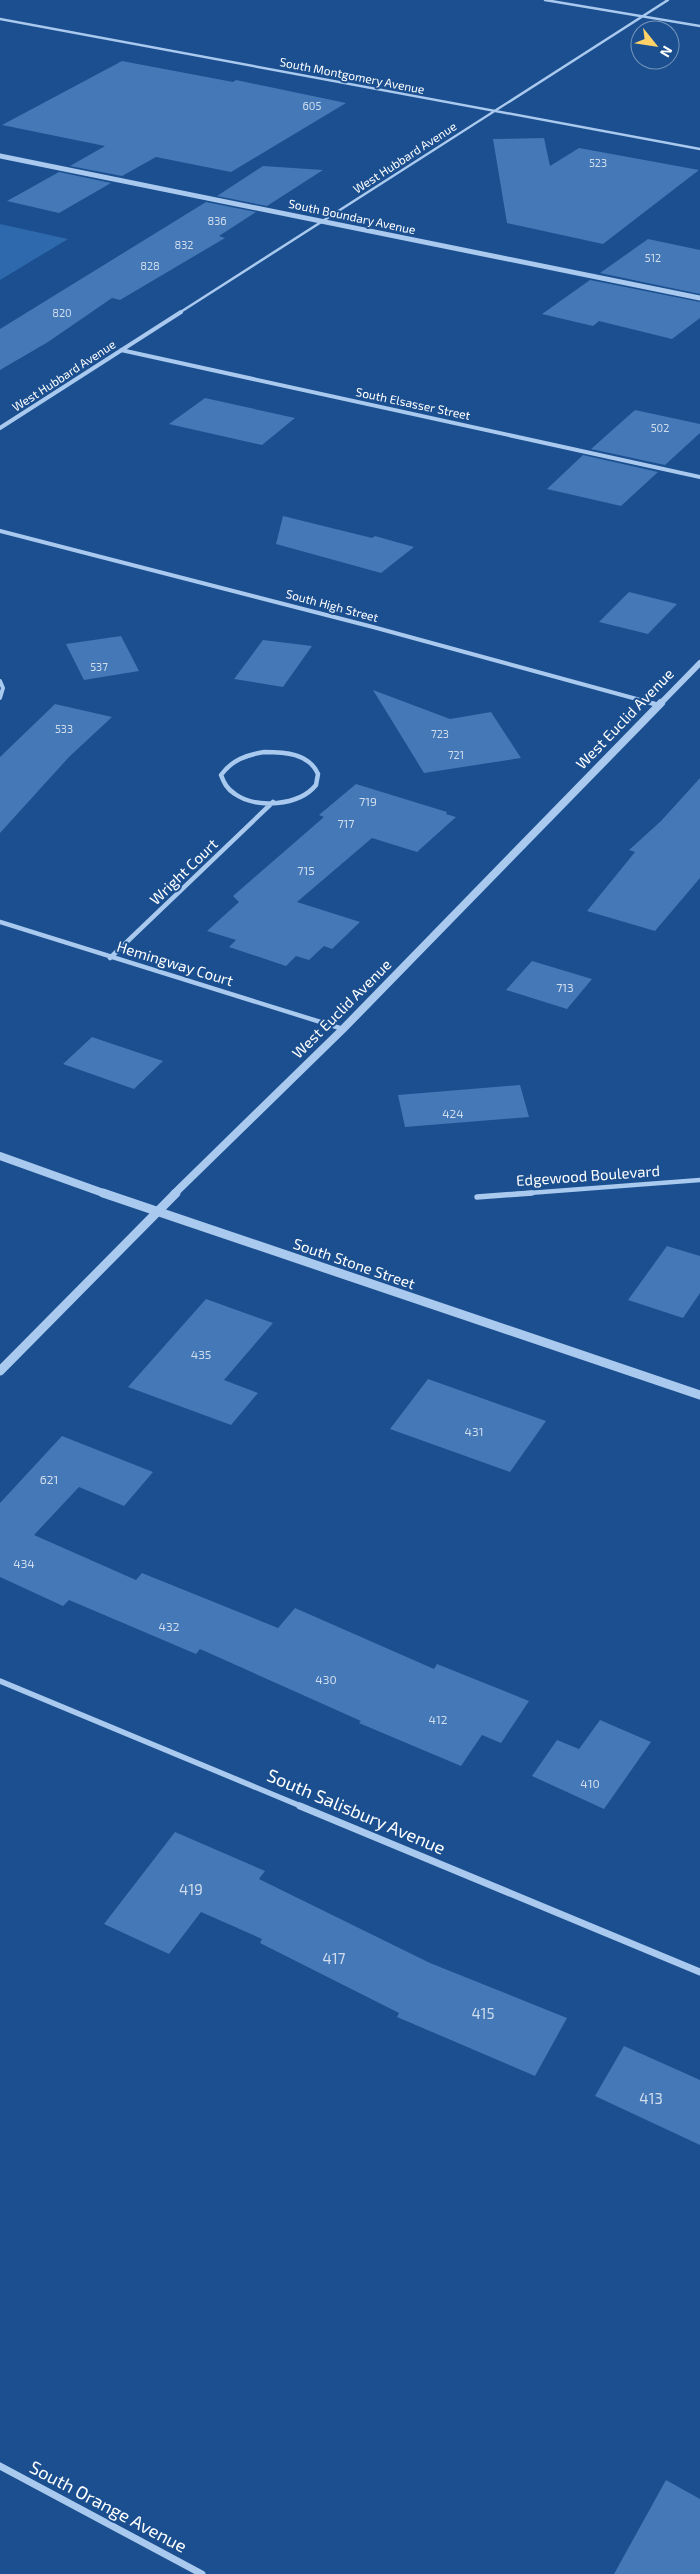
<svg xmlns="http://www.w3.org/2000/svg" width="700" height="2574" font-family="'Exo 2',sans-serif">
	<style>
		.green { fill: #2e69ad }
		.building { fill: #4478b7 }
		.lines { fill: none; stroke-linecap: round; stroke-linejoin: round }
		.minor-far4 { stroke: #a9c9ee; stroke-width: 2.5 }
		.minor-far3 { stroke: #a9c9ee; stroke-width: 4 }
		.minor-far2 { stroke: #a9c9ee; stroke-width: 4.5 }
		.minor-far1 { stroke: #a9c9ee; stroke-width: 5.5 }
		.minor { stroke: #a9c9ee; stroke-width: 7 }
		.tertiary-far3 { stroke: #a9c9ee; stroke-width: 5 }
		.tertiary-far2 { stroke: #a9c9ee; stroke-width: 6 }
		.tertiary-far1 { stroke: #a9c9ee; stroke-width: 8 }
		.tertiary { stroke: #a9c9ee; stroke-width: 9 }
		.labels { text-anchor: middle; stroke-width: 4; stroke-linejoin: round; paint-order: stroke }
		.far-number-label { font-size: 11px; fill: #d0dded }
		.far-street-label { font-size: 12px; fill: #fff; stroke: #1b4f8f }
		.number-label { font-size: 12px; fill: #d0dded }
		.street-label { font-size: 15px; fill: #fff; stroke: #1b4f8f }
		.near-number-label { font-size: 15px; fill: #d0dded }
		.near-street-label { font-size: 18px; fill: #fff; stroke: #1b4f8f }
	</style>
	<rect width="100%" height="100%" fill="#1b4f8f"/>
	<path class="green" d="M0 224 68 239 0 280Z"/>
	<path class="building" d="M122 61 233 82 236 80 346 103 231 172 156 157 122 176 70 166 105 146 2 125Z
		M544 138 550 166 579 148 699 170 603 244 507 223 493 139Z
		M263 166 323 170 267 206 217 196Z
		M59 172 111 183 59 213 7 201Z
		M206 202 256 212 219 236 225 238 120 300 112 298 48 342 0 370V329Z
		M648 239 700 250V294L600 273Z
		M590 280 700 302V318L672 339 599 321 593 326 542 314Z
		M205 398 295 418 262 445 169 424Z
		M635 410 700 424V433L665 465 591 449Z
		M583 455 658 472 621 506 547 489Z
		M283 516 372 538 375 536 414 547 381 573 276 544Z
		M629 592 677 604 648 634 599 622Z
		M121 636 139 671 84 680 66 644Z
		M263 640 312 646 283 687 234 679Z
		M373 690 450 719 491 712 521 758 424 773Z
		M55 704 112 717 69 757 0 833V757Z
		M700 778V878L655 931 587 911 635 852 629 850 661 821Z
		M356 784 447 812 446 814 456 817 417 852 372 838 297 902 360 922 332 949 324 946 309 960 296 956 286 966 229 947 236 940 207 931 239 902 233 896 324 817 319 815Z
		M532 961 592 979 567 1009 506 990Z
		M92 1037 163 1061 134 1089 63 1064Z
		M520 1085 529 1117 405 1127 398 1095Z
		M667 1246 700 1256V1293L683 1318 628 1300Z
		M206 1299 273 1323 224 1380 258 1393 231 1425 128 1387Z
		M428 1379 546 1421 510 1472 390 1429Z
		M62 1436 153 1472 124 1506 79 1487 34 1535 136 1580 142 1573 278 1628 295 1608 434 1669 437 1664 529 1701 501 1743 482 1735 461 1766 359 1723 361 1721 200 1649 196 1654 69 1600 63 1606 0 1577V1503Z
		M600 1720 651 1742 604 1809 532 1776 557 1740 579 1749Z
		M175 1832 265 1871 259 1879 430 1963 567 2018 535 2076 397 2017 399 2013 260 1943 262 1939 201 1912 169 1954 104 1924Z
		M624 2046 700 2080V2145L595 2096Z
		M666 2480 700 2499V2574H614Z"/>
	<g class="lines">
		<path class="minor-far4" d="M545 0 700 26
			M0 19 700 149
			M179 313 668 0"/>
		<path class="minor-far3" d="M121 350 700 477
			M0 428 181 312
			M0 531 373 627 655 704
			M0 681 3 688 0 698"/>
		<path class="minor-far2" d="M651 703 658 705
			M264 752C284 752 309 753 318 774L316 785C299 806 256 809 235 794 227 789 224 783 221 775 232 760 246 755 264 752Z
			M0 922 343 1029
			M110 958 273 802
			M516 1194 700 1180"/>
		<path class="minor-far1" d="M477 1197 532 1193
			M0 1681 303 1807"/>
		<path class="minor" d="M300 1806 700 1972
			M0 2466 202 2574"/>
		<path class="tertiary-far3" d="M0 156 700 298"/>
		<path class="tertiary-far2" d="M660 704 700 663"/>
		<path class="tertiary-far1" d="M0 1156 106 1194
			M174 1194 343 1029 661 703"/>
		<path class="tertiary" d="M103 1193 700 1395
			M0 1371 176 1193"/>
	</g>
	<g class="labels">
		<g class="far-number-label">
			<text x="312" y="110">605</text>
			<text x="598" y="167">523</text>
			<text x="217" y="225">836</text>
			<text x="184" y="249">832</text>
			<text x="653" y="262">512</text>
			<text x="150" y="270">828</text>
			<text x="62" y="317">820</text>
			<text x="660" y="432">502</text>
			<text x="99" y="671">537</text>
			<text x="64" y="733">533</text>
			<text x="440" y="738">723</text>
			<text x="456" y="759">721</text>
		</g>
		<g class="far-street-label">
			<text transform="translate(352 76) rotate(11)" y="4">South Montgomery Avenue</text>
			<text transform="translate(405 158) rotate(-33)" y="4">West Hubbard Avenue</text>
			<text transform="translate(352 217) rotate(12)" y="4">South Boundary Avenue</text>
			<text transform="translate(64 376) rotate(-33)" y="4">West Hubbard Avenue</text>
			<text transform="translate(413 404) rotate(12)" y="4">South Elsasser Street</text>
			<text transform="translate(332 606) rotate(15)" y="4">South High Street</text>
		</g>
		<g class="number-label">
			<text x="368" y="806">719</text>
			<text x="346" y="828">717</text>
			<text x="306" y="875">715</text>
			<text x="565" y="992">713</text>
			<text x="453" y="1118">424</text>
			<text x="201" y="1359">435</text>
			<text x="474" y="1436">431</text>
			<text x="49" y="1484">621</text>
			<text x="24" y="1568">434</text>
			<text x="169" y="1631">432</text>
			<text x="326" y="1684">430</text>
			<text x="438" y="1724">412</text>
			<text x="590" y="1788">410</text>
		</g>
		<g class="street-label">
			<text transform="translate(625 719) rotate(-46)" y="5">West Euclid Avenue</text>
			<text transform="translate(184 872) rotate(-44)" y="5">Wright Court</text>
			<text transform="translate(175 964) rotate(17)" y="5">Hemingway Court</text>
			<text transform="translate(342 1009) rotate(-45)" y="5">West Euclid Avenue</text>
			<text transform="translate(588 1176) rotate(-4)" y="5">Edgewood Boulevard</text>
			<text transform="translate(354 1264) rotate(19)" y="5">South Stone Street</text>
		</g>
		<g class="near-number-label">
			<text x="191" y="1895">419</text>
			<text x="334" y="1964">417</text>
			<text x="483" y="2019">415</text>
			<text x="651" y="2104">413</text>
		</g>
		<g class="near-street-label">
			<text transform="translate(356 1812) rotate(23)" y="6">South Salisbury Avenue</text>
			<text transform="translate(108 2507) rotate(28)" y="6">South Orange Avenue</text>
		</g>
	</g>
	<g transform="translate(655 45) rotate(120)"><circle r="24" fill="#1b4f8f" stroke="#7695bc"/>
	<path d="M0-4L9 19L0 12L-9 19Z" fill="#ffd166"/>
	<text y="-8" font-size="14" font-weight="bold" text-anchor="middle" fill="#ffffff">N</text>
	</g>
</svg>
